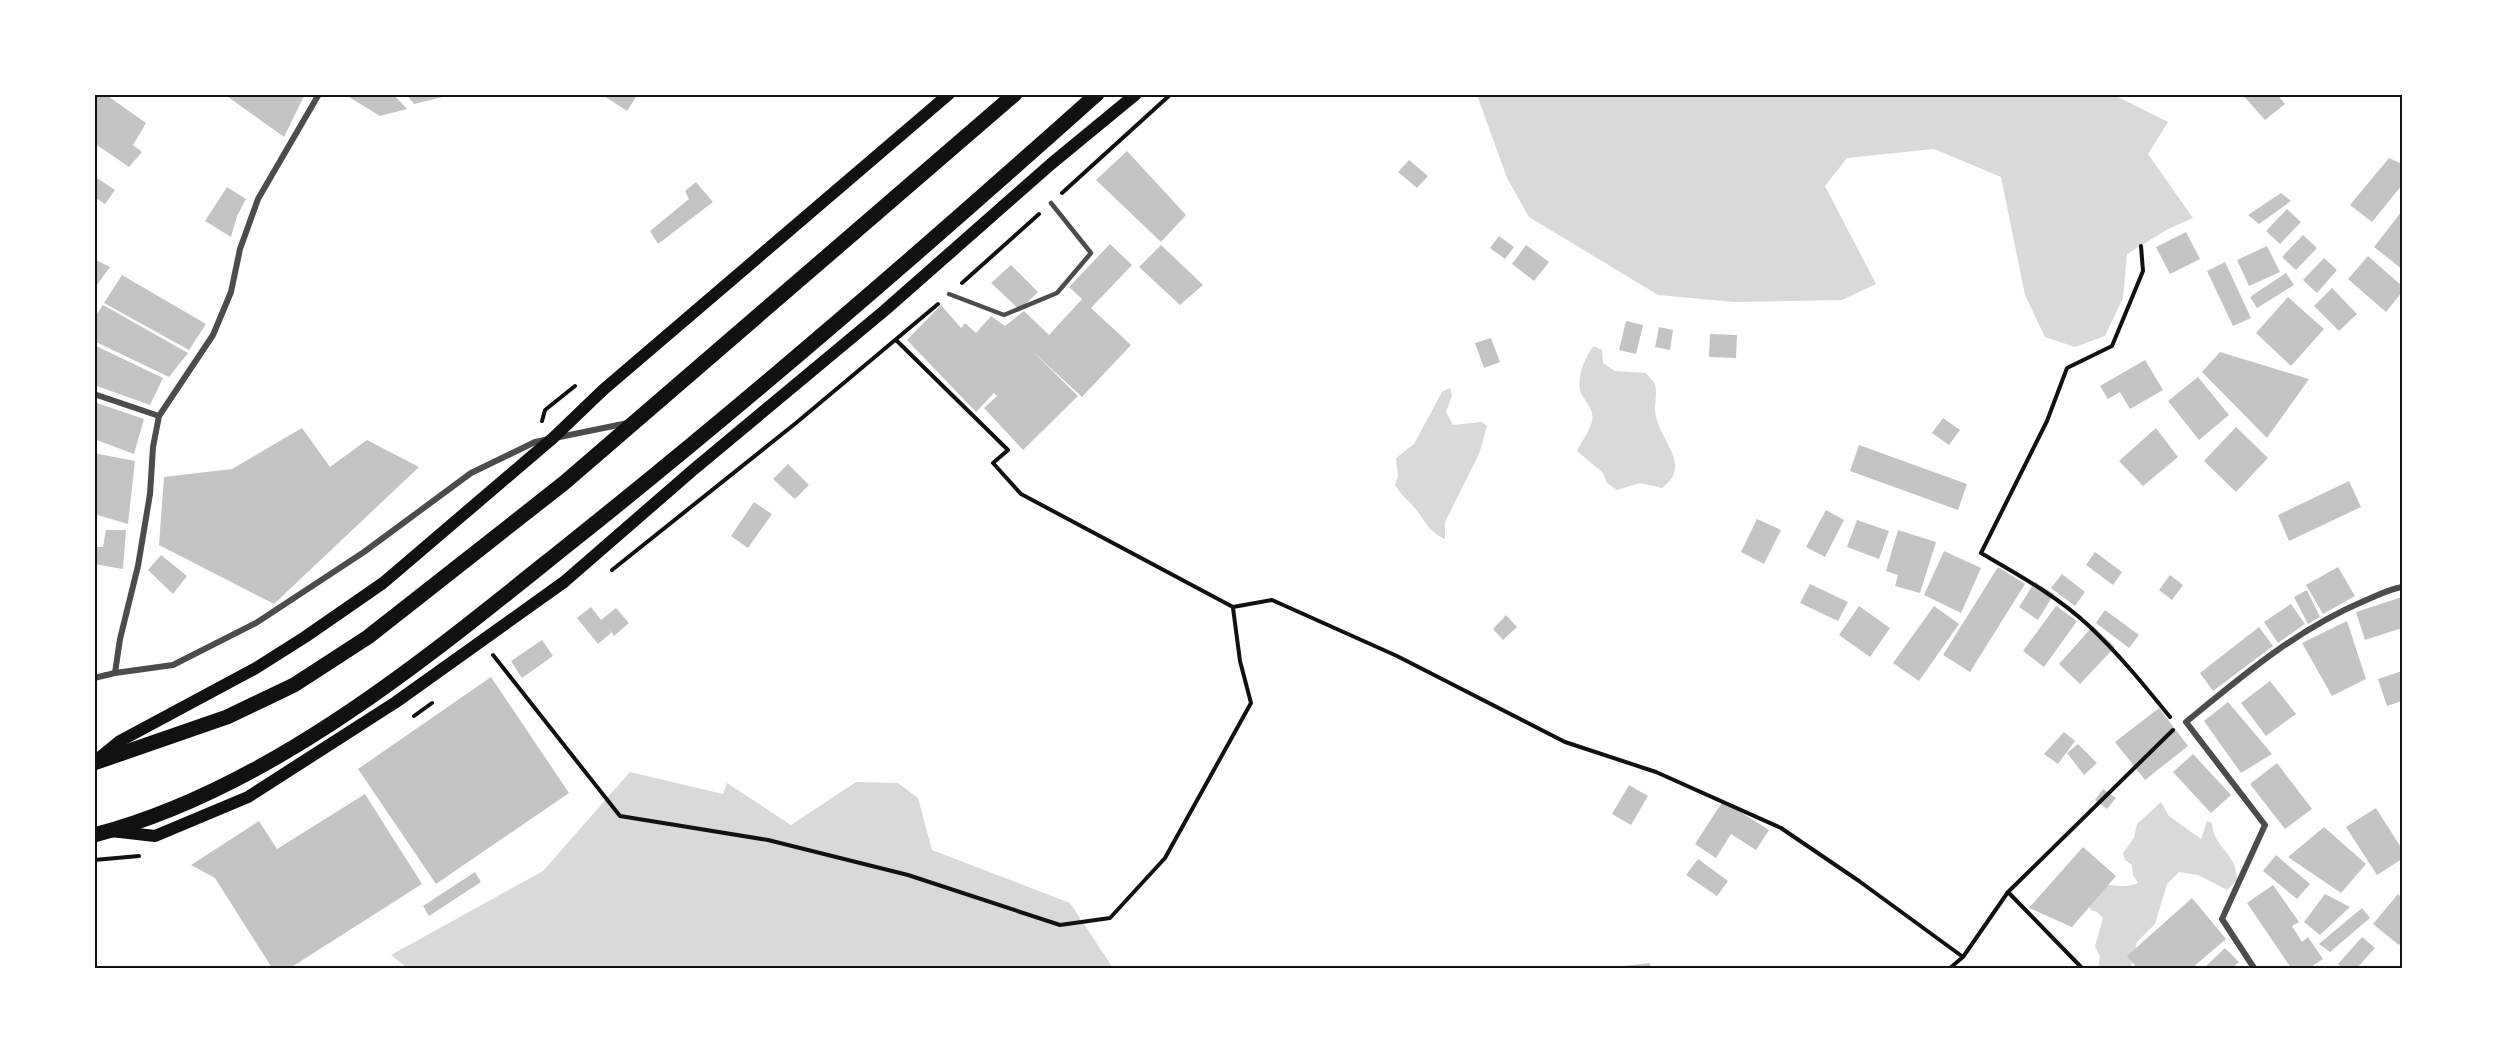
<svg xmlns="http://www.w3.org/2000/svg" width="2497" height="1063" font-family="Karla,sans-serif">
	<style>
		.water { fill: #d9d9d9 }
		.building { fill: #c4c4c4 }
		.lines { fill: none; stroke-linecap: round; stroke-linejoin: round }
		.path { stroke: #111; stroke-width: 4 }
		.service { stroke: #4c4c4c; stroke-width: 4.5 }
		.minor { stroke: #4c4c4c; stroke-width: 6 }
		.secondary { stroke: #111; stroke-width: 12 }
		.primary { stroke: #111; stroke-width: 15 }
		.neatline { fill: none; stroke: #111; stroke-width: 2 }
	</style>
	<rect width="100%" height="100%" fill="#fff"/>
	<path class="water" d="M1477 95H2114L2168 122 2148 154 2193 218 2168 229 2127 254 2123 298 2105 336 2075 347 2045 337 2025 295 2001 177 1934 149 1847 158 1825 186 1876 284 1842 300 1734 302 1658 295 1529 217 1507 178Z
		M1594 346 1602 350 1603 363 1615 371 1646 373C1648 376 1654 381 1655 385 1658 394 1653 407 1656 417 1662 443 1692 466 1662 488L1640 483 1617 490 1607 483 1603 473 1577 451C1581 442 1590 431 1592 421 1595 408 1583 400 1580 391 1577 377 1585 356 1594 346Z
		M1450 388 1452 396 1446 412 1453 425 1482 422 1487 426 1479 454 1445 522V539C1427 531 1426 521 1414 507 1407 499 1401 495 1395 485L1398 476 1396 458 1414 444 1442 392Z
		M630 772 723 794 727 783 791 825 856 782 898 783 918 798 932 850 1070 903 1113 968H407L391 955 543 871Z
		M2161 802 2169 816 2201 839 2207 821 2212 823C2213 848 2237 852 2237 880L2227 890 2198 875 2179 872 2167 884 2155 924 2137 942 2131 968H2098L2100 957 2095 946 2103 918 2097 912 2091 910 2085 900 2095 884C2109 884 2125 889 2138 883L2133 875 2132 865 2125 860 2123 853 2134 838 2137 824Z"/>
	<path class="building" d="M94 94H105L146 123 133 145 142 152 129 167 94 143Z
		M224 94H305L284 137Z
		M344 94H393L407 109 380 116Z
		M406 94H450L451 95 414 104Z
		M601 94H638L627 111Z
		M2242 94H2277L2285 104 2265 120Z
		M1127 151 1186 215 1161 242 1096 180Z
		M2389 158 2402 164V185L2372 222 2350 205Z
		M1409 160 1428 176 1417 188 1398 172Z
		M94 176 115 190 105 204 94 197Z
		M696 182 713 202 658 244 650 231 689 199 685 191Z
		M227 187 246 199 237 216 231 237 205 221Z
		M2281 193 2291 201 2259 224 2248 215Z
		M2287 209 2301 222 2280 244 2266 231Z
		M2402 211V269L2374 247Z
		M2186 232 2200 259 2170 274 2156 247Z
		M2303 235 2317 248 2296 270 2282 257Z
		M1499 236 1514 247 1505 259 1490 248Z
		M1110 244 1132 265 1091 308 1131 345 1082 397 1031 350 1078 396 1023 450 984 408 997 396 994 393 976 412 907 340 941 305 961 328 965 323 976 333 991 316 1005 326 1024 311 1049 335 1082 299 1069 287Z
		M1161 245 1203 285 1180 305 1139 267Z
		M1526 245 1549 262 1534 281 1512 264Z
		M2267 246 2280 272 2249 286 2237 260Z
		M2368 256 2402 286V292L2386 312 2348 279Z
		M2324 258 2337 270 2317 293 2303 280Z
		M94 259 110 267 94 289Z
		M2225 262 2251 318 2233 326 2207 271Z
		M1011 265 1038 292 1020 310 991 283Z
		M2286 273 2294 285 2257 308 2250 297Z
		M122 275 206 324 189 350 104 303Z
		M2332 288 2357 314 2339 331 2314 306Z
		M2288 297 2324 329 2291 366 2256 333Z
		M103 305 188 353 169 377 94 341V318Z
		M1626 321 1643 325 1636 354 1619 350Z
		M1659 327 1673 330 1670 350 1655 347Z
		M1710 334 1737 335 1736 358 1709 357Z
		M1491 338 1500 362 1484 368 1475 343Z
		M94 345 163 378 150 405 94 385Z
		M2220 352 2309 379 2267 438 2202 372Z
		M2145 360 2163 390 2130 409 2120 392 2108 399 2100 386Z
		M2198 377 2229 415 2199 440 2168 401Z
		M94 402 144 419 134 454 94 439Z
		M1943 418 1960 430 1949 445 1932 433Z
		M2236 427 2268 458 2236 492 2204 461Z
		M302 428 330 467 367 440 419 467 274 604 159 545 164 477 232 469Z
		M2156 428 2178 457 2143 486 2119 461Z
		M1859 445 1967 484 1958 510 1850 471Z
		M94 453 135 461 128 524 94 514Z
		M788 464 809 485 795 499 773 479Z
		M2349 481 2361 507 2289 541 2278 515Z
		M754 502 772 514 748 548 731 536Z
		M1826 510 1844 520 1825 557 1806 547Z
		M1757 519 1781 530 1764 564 1741 552Z
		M1857 520 1889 531 1879 559 1847 547Z
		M106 530H126L123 569 94 564V547H103Z
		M1898 530 1936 542 1920 593 1895 586 1898 575 1886 571Z
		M1944 551 1981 568 1961 613 1924 595Z
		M2095 552 2122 572 2113 585 2086 565Z
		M161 555 187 576 173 594 148 570Z
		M1998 567 2025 584 1970 672 1943 655Z
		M2338 567 2355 596 2323 614 2306 585Z
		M2062 574 2085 592 2075 606 2051 588Z
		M2170 575 2183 585 2172 600 2159 590Z
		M2035 582 2054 594 2038 620 2019 607Z
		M1810 584 1848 602 1838 621 1800 603Z
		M2307 590 2320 617 2308 624 2294 597Z
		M2402 597V628L2365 640 2356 612Z
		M2291 604 2305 624 2278 643 2264 622Z
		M1859 606 1890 628 1870 657 1839 635Z
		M1934 606 1959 624 1919 681 1893 663Z
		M2056 606 2077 621 2044 667 2023 651Z
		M591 607 601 620 616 608 629 623 614 636 608 628 611 633 598 644 577 618Z
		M2105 610 2139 635 2129 648 2096 623Z
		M1506 615 1517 627 1503 640 1493 629Z
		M2347 621 2366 679 2332 696 2302 643Z
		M2093 626 2115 647 2080 684 2059 664Z
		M2259 627 2273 646 2213 691 2200 673Z
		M542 640 553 656 522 678 511 661Z
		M2402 671V701L2387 706 2378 679Z
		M491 677 569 793 436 884 358 769Z
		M2270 681 2296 714 2266 736 2241 703Z
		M2228 702 2272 754 2241 773 2204 721Z
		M2159 708 2188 746 2145 780 2115 742Z
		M2064 732 2075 741 2058 764 2044 754Z
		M2078 744 2097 763 2084 775 2067 753Z
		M2193 754 2231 795 2211 813 2173 772Z
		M2277 763 2312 809 2285 829 2250 784Z
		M1629 785 1648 796 1631 825 1612 814Z
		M2103 789 2116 798 2107 809 2095 800Z
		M365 794 422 884 290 968H272L215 878 191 865 259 821 277 849Z
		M1723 801 1769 830 1756 850 1731 834 1716 858 1695 844Z
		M2376 808 2402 849V859L2377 875 2346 827Z
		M2324 827 2366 864 2341 893 2288 857Z
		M2083 847 2116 876 2072 927 2029 908Z
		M2276 855 2310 884 2297 899 2263 871Z
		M1698 859 1728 881 1717 896 1686 875Z
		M475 872 481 882 429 916 423 906Z
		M2273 885 2299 922 2292 926 2302 942 2308 937 2323 959 2309 968H2291L2247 903Z
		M2325 894 2350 907 2320 935 2304 922Z
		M2398 894 2402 898V941L2399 945 2373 924Z
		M2192 898 2226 939 2192 968H2137L2127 956Z
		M2362 908 2370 918 2330 952 2319 944Z
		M2362 937 2375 948 2357 968H2343L2338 964Z
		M2225 948 2239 962 2232 968H2204Z
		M1650 963 1651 968H1614V967Z"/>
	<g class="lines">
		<path class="path" d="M1062 193 1171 94
			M2141 246 2143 271 2112 346 2067 368 2047 421 1981 553C2017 574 2057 596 2088 625 2118 653 2144 685 2170 717
			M962 283 1039 214
			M896 340 1008 450 993 463 1021 494 1233 607 1272 600 1397 656 1565 742 1656 772 1781 828 1859 881 1963 957 2008 892
			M542 421 545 410 575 386
			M612 570 796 423 938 304
			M493 655 620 816 768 840 908 875 1060 925 1110 918 1165 858 1251 703 1240 661 1233 608
			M414 716 432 703
			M94 860 139 856
			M1950 968 1963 957
			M2082 968 2008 892 2173 730"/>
		<path class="service" d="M949 294 1004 315 1057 293 1091 253 1051 203"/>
		<path class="minor" d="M319 94 258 199 240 249 231 292 213 335 159 416 153 447 150 494 138 566 120 639 115 673 173 665 256 623 364 552 471 473 535 442 628 423
			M94 394 159 416
			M94 678 115 673
			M2254 968 2222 919 2265 825 2186 722C2242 676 2296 630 2364 601 2376 596 2389 589 2402 587"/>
		<path class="secondary" d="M98 759 120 741 256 668 305 637 383 583 553 438 603 390 949 94
			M111 831 155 836 248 797 396 702 564 582 693 470 884 311 1051 164 1136 94"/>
		<path class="primary" d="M94 763 227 717 294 685 368 637 564 483 1015 94
			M94 835C271 789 429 656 569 544 750 400 925 248 1097 94"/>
	</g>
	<rect width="2497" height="1063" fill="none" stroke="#ffffff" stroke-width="192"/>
	<rect x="96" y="96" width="2305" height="871" class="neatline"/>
</svg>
